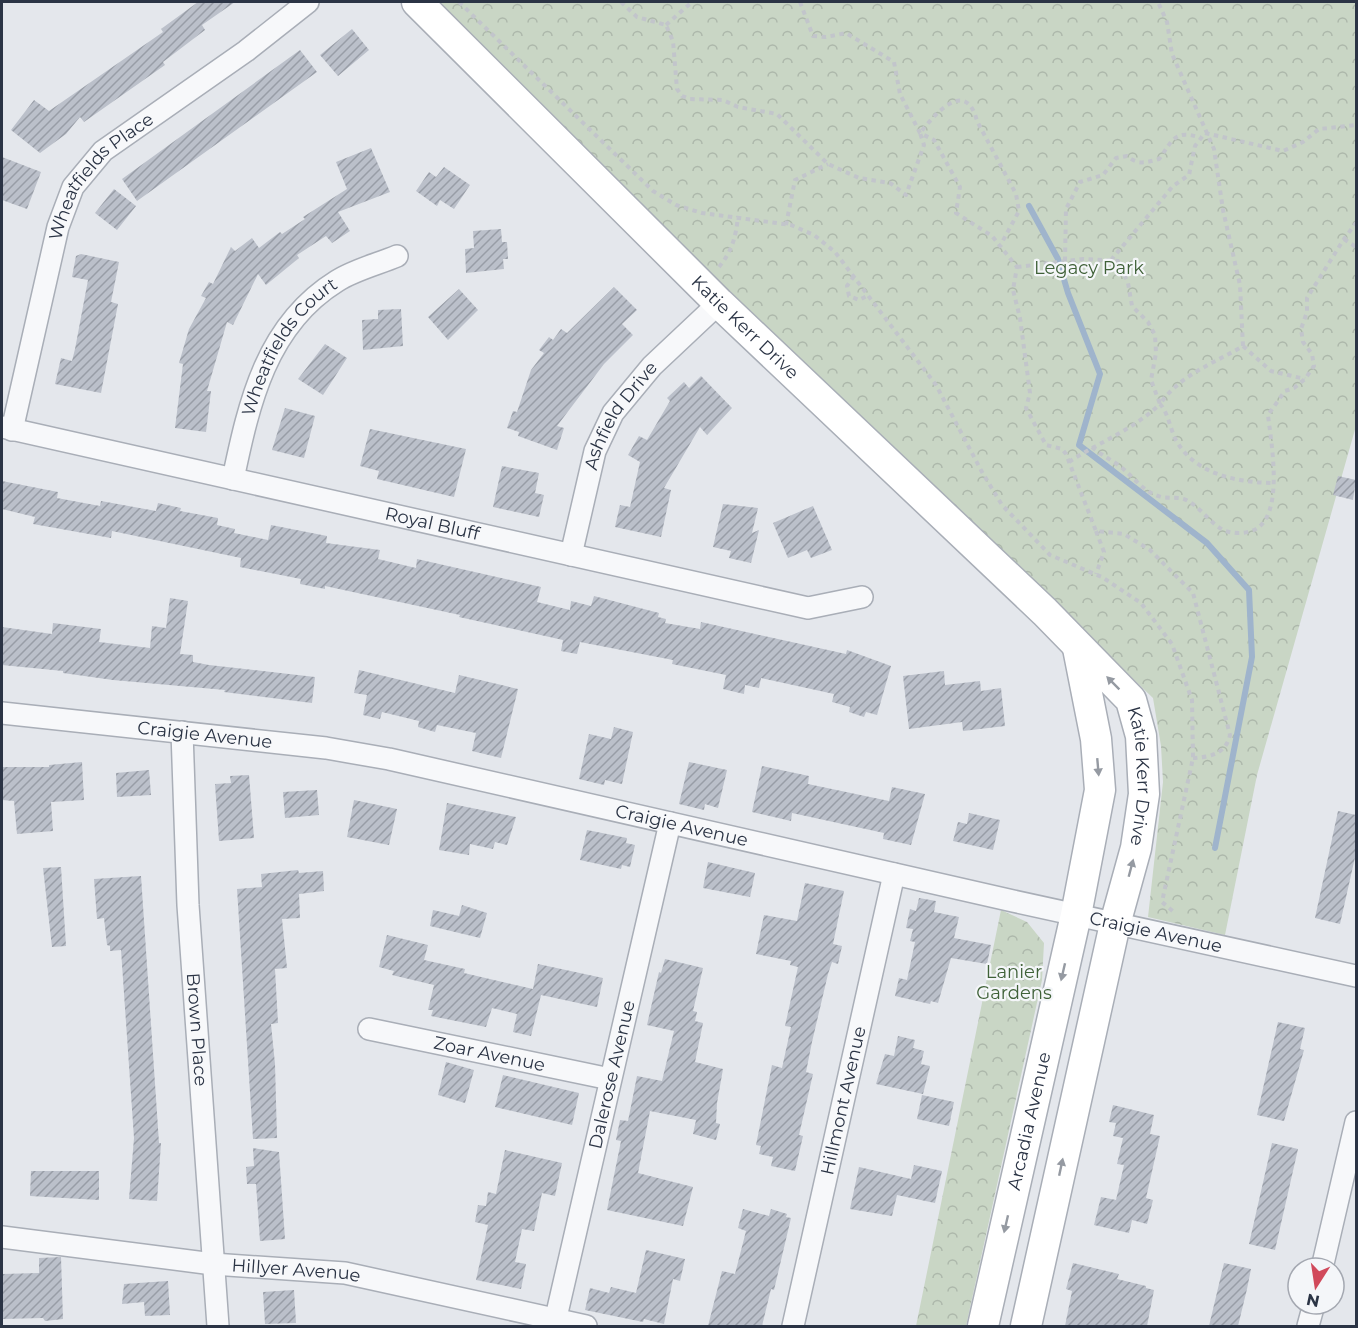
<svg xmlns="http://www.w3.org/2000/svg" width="1358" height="1328" font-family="Montserrat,sans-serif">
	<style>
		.park { fill: url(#park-crowns) }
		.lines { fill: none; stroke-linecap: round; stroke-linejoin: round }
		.stream { stroke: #9fb4cc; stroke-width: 6 }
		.building { fill: url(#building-hatch) }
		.street-casing { stroke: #a9aeb7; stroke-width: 24 }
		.secondary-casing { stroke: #a9aeb7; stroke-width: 33 }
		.path { stroke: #c2c5cb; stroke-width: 4; stroke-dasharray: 4.5 4.5; stroke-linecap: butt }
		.street { stroke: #f7f8fa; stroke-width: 21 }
		.secondary { stroke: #fff; stroke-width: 30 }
		.oneway { fill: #959aa2 }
		.labels { text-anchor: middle; stroke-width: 4.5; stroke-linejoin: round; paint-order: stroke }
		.street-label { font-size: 18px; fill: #2b3445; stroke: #f4f6f9 }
		.park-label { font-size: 18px; fill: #3f6138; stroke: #f4f6f9 }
	</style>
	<defs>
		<pattern id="park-crowns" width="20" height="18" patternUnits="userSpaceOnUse" patternTransform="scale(1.5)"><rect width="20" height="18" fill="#c9d6c5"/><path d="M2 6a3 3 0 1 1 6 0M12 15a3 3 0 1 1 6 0" fill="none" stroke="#adb8ab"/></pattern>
		<pattern id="building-hatch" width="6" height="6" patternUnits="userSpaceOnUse" patternTransform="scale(1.5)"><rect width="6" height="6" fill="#bbc0ca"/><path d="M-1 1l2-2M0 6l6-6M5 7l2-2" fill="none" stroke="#989da6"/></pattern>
	</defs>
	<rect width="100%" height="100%" fill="#e4e7ec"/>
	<path class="park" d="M427 2H1356V426L1257 775 1225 935 1148 917 1163 782 1161 746 1153 698Z
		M1001 910 1027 922 1044 943 1042 980 966 1326H916Z"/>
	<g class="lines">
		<path class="stream" d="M1029 206 1058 259 1068 293 1100 374 1079 445 1207 543 1249 590 1252 657 1215 848"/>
	</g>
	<path class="building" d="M198 2H235L202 25 205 30 163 62 165 65 84 122 80 117 66 134 40 153 11 130 34 100 49 111 163 32 161 29Z
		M352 29 369 50 338 76 320 55Z
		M300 50 317 72 137 201 122 179Z
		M371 148 390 192 338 212 350 231 332 243 326 236 297 255 299 258 266 285 258 274 233 325 227 322 207 391H211L206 432 175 428 183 364 179 363 189 329 206 298 201 296 209 282 213 284 231 247 235 251 252 238 259 248 280 232 282 234 305 219 303 217 347 189 336 162Z
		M2 157 41 172 27 209 2 200Z
		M444 167 470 185 454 209 440 200 437 206 416 191 429 172 436 177Z
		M114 189 136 206 117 230 95 213Z
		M501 229 502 242H507L508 259H503L504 269 466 273 465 249 474 248 473 231Z
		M81 254 119 262 111 302 118 304 101 393 55 384 61 358 72 361 75 349 88 280 72 277 76 256Z
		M614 287 637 310 622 324 633 335 604 364 557 426 564 428 557 450 518 436 519 432 507 428 513 411 517 412 531 370 544 353 539 350 549 337 553 340 561 329 567 333Z
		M459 289 478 310 448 340 428 317Z
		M401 309 403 346 363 350 362 320 378 319V310Z
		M325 344 347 358 323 395 298 379Z
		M701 376 732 408 707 435 700 427 664 488 671 490 661 537 615 527 620 505 630 507 640 462 628 455 639 436 647 440 670 401 667 398 684 382 689 388Z
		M285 408 315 416 304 458 272 450Z
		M370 429 466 449 454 497 377 479 379 471 360 466Z
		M502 466 539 473 535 493 544 495 539 517 493 507Z
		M1338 476 1356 480 1353 500 1333 495Z
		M2 481 58 492 57 498 100 506 101 501 156 511 158 503 181 508 180 511 218 518 217 525 235 529 234 533 268 540 271 525 327 536 326 543 380 550 378 559 416 568 417 559 541 587 537 602 570 610 571 601 591 606 594 596 659 613 658 617 666 619 665 623 700 629 701 622 846 654 847 650 891 666 877 715 866 712 864 717 849 712 850 707 832 702 834 694 761 678 759 688 745 685 744 694 723 689 726 675 672 664 673 660 580 642 577 654 561 651 563 640 459 617 460 615 325 586V589L300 584 301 579 240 567 241 558 112 531 111 538 33 524 35 517 2 509Z
		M723 504 758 508 752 533 759 530 751 563 729 558 731 551 713 547Z
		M813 506 832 550 811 558 807 550 788 558 773 523Z
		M170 598 188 601 180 654 193 655V662L209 665 315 677 312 703 224 692 225 690 113 680 63 673V671L2 665V627L52 634 53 623 101 629 99 642 150 648 152 626 166 628Z
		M359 670 455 693 459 675 518 689 501 758 472 751 476 733 437 725 435 732 418 727 419 721 382 712 380 719 363 715 367 695 354 693Z
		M944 671 945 685 980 681 981 691 1001 688 1005 726 963 731 962 722 909 729 903 676Z
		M614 727 633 732 622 784 605 780 604 785 579 779 589 734 611 739Z
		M82 762 84 800 51 802 53 831 17 834 14 801 2 800V767H49V765Z
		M689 762 727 770 718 808 705 804 704 810 679 804Z
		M762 766 809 776 808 784 889 801 892 787 925 794 911 845 883 839 884 833 792 813 791 821 752 812Z
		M149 770 151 795 117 797 116 773Z
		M249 775 254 838 219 841 215 784 231 783 230 776Z
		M317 790 319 815 285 818 283 792Z
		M354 800 397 809 389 845 347 837Z
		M447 803 516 817 507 845 495 842 493 849 470 844 469 855 439 850Z
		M1338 811 1356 815V853L1340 924 1315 918Z
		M969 813 1000 820 993 850 953 841 958 822 967 824Z
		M587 830 627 838 626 843 635 845 630 867 622 865 621 869 580 860Z
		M708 862 755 873 750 897 703 888Z
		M61 867 66 946 52 947 43 868Z
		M298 870 299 873 323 871 324 891 299 894 300 918 282 919 287 968 275 969 278 1023 271 1024 275 1064 277 1138 253 1139 237 889 262 887 261 874Z
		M141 876 159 1143H161L157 1201 129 1199 134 1138 121 950 110 951V946L107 945 104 918 97 919 94 879Z
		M805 883 844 891 833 944 842 946 838 964 832 962 828 974 812 1042 806 1072 813 1074 799 1135 803 1136 795 1171 771 1166 773 1157 759 1154 761 1146 756 1145 772 1065 782 1068 791 1027 785 1026 798 967 790 965 791 961 756 954 764 915 797 921Z
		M919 898 936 901 934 912 959 917 954 938 991 945 987 964 951 958 938 1003 931 1001 930 1004 895 996 899 978 907 980 915 942 910 941 913 929 906 928 910 909 916 911Z
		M462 905 487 913 480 938 430 926 433 910 459 916Z
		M387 935 428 945 424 960 465 969 464 973 533 989 538 964 603 978 597 1007 541 995 531 1036 513 1032 517 1014 492 1008 486 1027 431 1016 433 1010H428L434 985 392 975 394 971 379 967Z
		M665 959 703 968 693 1011 697 1012 695 1021 703 1023 695 1062 723 1069 717 1103 716 1123 720 1124 716 1140 693 1134 696 1120 650 1111 638 1173 693 1187 683 1226 607 1210 621 1141 616 1140 620 1120 628 1121 637 1076 662 1081 674 1031 647 1025 659 972 661 973Z
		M1278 1022 1305 1028 1300 1049 1304 1050 1284 1121 1257 1115Z
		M898 1036 915 1040 913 1048 924 1051 921 1064 930 1066 923 1094 876 1084 885 1054 894 1056Z
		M446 1062 474 1070 465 1103 438 1095Z
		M503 1075 579 1093 572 1125 495 1107Z
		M922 1095 954 1102 949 1126 917 1119Z
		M1113 1105 1154 1115 1150 1134 1160 1136 1146 1198 1153 1200 1147 1224 1132 1220 1129 1233 1094 1225 1101 1197 1116 1200 1124 1165 1117 1164 1123 1138 1113 1136 1116 1123 1109 1122Z
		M1272 1143 1298 1149 1275 1250 1249 1244Z
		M253 1148 279 1152 285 1239 260 1241 256 1184H247L246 1167 254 1166Z
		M505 1150 562 1163 555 1196 542 1193 534 1231 522 1229 515 1262 526 1264 521 1289 476 1280 488 1225 475 1222 478 1205 486 1206 488 1192 496 1194Z
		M914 1165 942 1171 935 1203 897 1195 892 1216 850 1209 859 1167 911 1179Z
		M31 1171H99V1200L30 1196Z
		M743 1209 769 1216 771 1209 787 1214 786 1217 791 1218 774 1290 771 1289 762 1326H708L722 1271 735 1274 746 1231 738 1228Z
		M646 1250 685 1259 680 1281 673 1279 664 1324 644 1319 643 1322 585 1310 590 1288 609 1293 611 1287 636 1293Z
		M61 1257 63 1319 45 1321 43 1318 2 1319V1274L39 1273V1258Z
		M1073 1263 1119 1274 1117 1279 1146 1286V1288L1154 1290 1147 1326H1065L1072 1291 1066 1289Z
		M1224 1263 1251 1269 1247 1289 1238 1326H1209Z
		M168 1281 170 1315 145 1316 144 1302 122 1304 124 1284Z
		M294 1290 296 1323 265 1324 263 1292Z"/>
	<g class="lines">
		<g class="street-casing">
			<g id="street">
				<path id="s1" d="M2 427 808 608 862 597"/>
				<path id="s2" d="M12 430 58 227 73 187 103 151 246 51 308 2"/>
				<path id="s3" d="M233 479C249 403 266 325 337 281 354 270 378 264 397 256"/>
				<path id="s4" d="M571 555 595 451 613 413 652 366 719 303"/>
				<path id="s5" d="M2 713 326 748 389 759 1013 901 1356 976"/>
				<path id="s6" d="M182 732 188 905 218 1326"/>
				<path id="s7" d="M369 1029 610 1079"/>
				<path id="s8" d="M2 1237 213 1264 345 1273 586 1326"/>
				<path d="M1322 1268 1356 1122"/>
				<path id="s9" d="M554 1326 670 823"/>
				<path id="s10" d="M793 1326 894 874"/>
				<path d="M1308 1326 1314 1304"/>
			</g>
		</g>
		<g class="secondary-casing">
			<g id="secondary">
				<path id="s11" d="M417 2 719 303 1045 612 1131 700 1141 736 1144 794 1136 848 1115 924 1026 1326"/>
				<path id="s12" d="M983 1326 1076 915 1100 790 1096 739 1078 648"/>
			</g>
		</g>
		<path class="path" d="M459 2 653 191 676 205 702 213 791 225 814 235 835 252 936 385 982 472 1002 505 1050 555 1102 577 1141 603 1172 644 1192 700 1193 758 1162 902 1175 913
			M621 2 637 17 666 25 673 41 677 89 682 96 690 99 723 100 738 107 777 114 828 164 859 178 890 183 906 195 924 145 920 133C934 115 966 77 977 121L1016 194 1019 211 1000 246
			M800 2 813 36 826 37 846 33 894 62 900 94 920 133 934 140 960 187 956 213 992 236 1017 267 1013 290 1020 318 1030 393 1026 408 1046 445 1062 449 1066 454 1096 531 1124 534 1150 550 1193 593 1230 735C1226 754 1210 757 1193 758
			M666 25 692 2
			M786 225 795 180 828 164
			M1344 239 1356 247
			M1111 260 1173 186 1189 175 1195 146 1205 133 1283 151 1303 142 1319 129 1356 125
			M1065 261 1066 209 1080 182 1103 175 1116 158 1127 156C1138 165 1145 163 1159 159 1172 142 1174 128 1201 138
			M719 267C732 251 736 237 738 216
			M1017 267 1083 259 1118 261 1128 283 1132 306 1148 322 1155 335 1156 353 1151 380 1160 404C1181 374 1213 364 1243 346L1240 285 1223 210 1214 149 1172 54 1167 22 1158 2
			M854 276 847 286 849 296 859 300 869 295
			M1243 346 1271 371 1305 379
			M1092 447C1101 455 1112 460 1121 467 1135 478 1143 492 1161 497 1170 499 1180 496 1188 501 1201 508 1210 523 1223 530 1232 534 1245 534 1254 530 1285 516 1271 442 1268 415L1285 391 1294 388 1305 379 1314 366 1312 354 1303 342 1301 329 1307 312V298L1344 239 1356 223
			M1069 462C1099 442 1133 430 1160 404 1169 414 1170 430 1177 442 1197 475 1237 482 1272 483
			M1096 531 1104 552 1096 574"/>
		<use href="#street" class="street"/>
		<use href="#secondary" class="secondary"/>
	</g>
	<defs><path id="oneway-solid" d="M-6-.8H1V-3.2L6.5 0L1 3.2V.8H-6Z" transform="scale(1.5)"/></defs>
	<g class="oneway">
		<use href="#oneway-solid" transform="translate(1113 683) rotate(-135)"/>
		<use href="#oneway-solid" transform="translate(1098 767) rotate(85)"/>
		<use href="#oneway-solid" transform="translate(1131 868) rotate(-75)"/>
		<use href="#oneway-solid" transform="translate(1063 972) rotate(103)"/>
		<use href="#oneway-solid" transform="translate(1061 1167) rotate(-78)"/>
		<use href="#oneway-solid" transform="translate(1006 1224) rotate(103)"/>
	</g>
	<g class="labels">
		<g class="street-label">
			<text dy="6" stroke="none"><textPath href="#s2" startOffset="276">Wheatfields Place</textPath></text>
			<text dy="6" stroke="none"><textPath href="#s11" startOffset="462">Katie Kerr Drive</textPath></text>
			<text dy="6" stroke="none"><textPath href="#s3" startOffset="147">Wheatfields Court</textPath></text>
			<text dy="6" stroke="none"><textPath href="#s4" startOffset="150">Ashfield Drive</textPath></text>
			<text dy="6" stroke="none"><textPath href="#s1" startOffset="441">Royal Bluff</textPath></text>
			<text dy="6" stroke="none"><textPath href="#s5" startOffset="204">Craigie Avenue</textPath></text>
			<text dy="6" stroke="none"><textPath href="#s11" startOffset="1076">Katie Kerr Drive</textPath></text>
			<text dy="6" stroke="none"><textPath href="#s5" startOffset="690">Craigie Avenue</textPath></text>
			<text dy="6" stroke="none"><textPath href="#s5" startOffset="1176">Craigie Avenue</textPath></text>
			<text dy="6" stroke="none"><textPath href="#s6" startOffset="298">Brown Place</textPath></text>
			<text dy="6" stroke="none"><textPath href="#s7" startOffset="123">Zoar Avenue</textPath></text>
			<text dy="6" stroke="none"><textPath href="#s9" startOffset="258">Dalerose Avenue</textPath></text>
			<text dy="6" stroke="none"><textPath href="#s10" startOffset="231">Hillmont Avenue</textPath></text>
			<text dy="6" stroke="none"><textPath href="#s12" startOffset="210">Arcadia Avenue</textPath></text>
			<text dy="6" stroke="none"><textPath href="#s8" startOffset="296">Hillyer Avenue</textPath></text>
		</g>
		<g class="park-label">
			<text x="1089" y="274">Legacy Park</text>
			<text x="1014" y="978">Lanier<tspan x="1014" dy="21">Gardens</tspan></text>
		</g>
	</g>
	<rect width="1358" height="1328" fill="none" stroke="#2b3445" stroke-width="6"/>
	<g transform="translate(1316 1286) rotate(192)"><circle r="28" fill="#f4f6f9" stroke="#a4a8b1" stroke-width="1.5"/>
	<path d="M0-4.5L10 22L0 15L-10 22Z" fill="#d1495b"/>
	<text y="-9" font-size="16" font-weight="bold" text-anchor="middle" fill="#2b3445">N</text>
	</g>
</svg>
